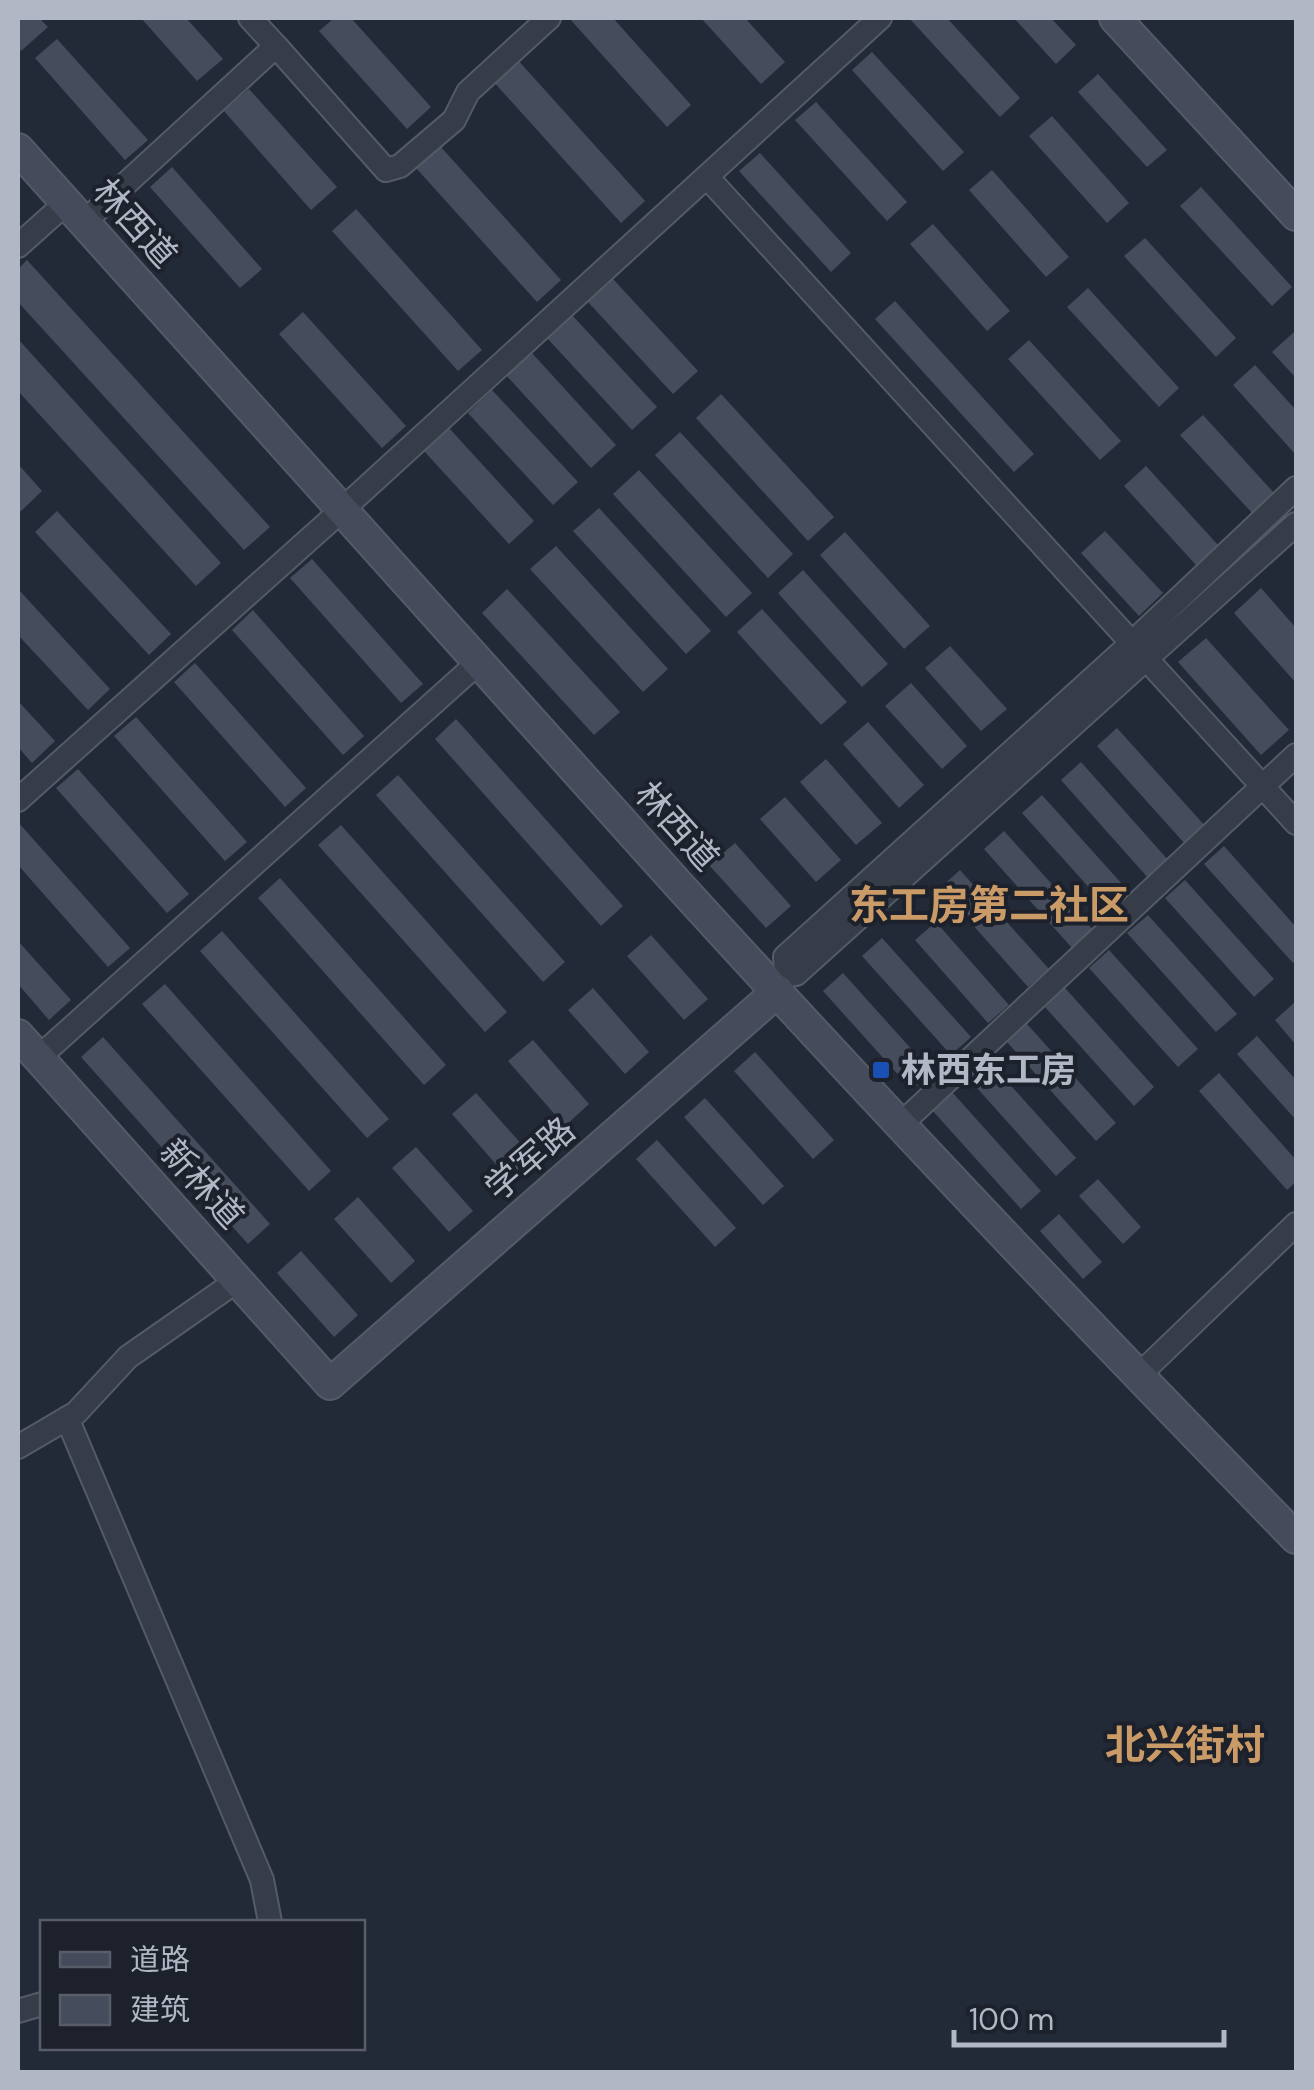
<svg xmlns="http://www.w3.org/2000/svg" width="1314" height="2090" font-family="'DM Sans','Noto Sans SC',sans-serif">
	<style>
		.building { fill: #454d5c }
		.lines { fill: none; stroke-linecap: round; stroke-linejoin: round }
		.street-casing { stroke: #545a66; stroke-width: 26 }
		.secondary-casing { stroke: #545a66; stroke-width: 34 }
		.street { stroke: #363c48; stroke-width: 22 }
		.secondary { stroke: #454b5a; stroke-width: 30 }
		.transit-dot { fill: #1a4fb4; stroke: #1c212c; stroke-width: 4 }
		.labels { text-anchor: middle; stroke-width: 8; stroke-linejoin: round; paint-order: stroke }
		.street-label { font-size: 35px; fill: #b1b7c4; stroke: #1c212c }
		.poi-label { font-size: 35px; font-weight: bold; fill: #b1b7c4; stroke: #1c212c; text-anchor: start }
		.quarter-label { font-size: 40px; font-weight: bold; fill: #ca9b67; stroke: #1c212c }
	</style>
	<rect width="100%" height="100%" fill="#232a37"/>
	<path class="building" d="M18 18H39L48 27 21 51 18 47Z
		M141 18H186L223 59 197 81Z
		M334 18H351L431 107 407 129 319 31Z
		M569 18H613L691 105 667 127Z
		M701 18H745L785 62 761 84Z
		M909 18H947L1020 98 1000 117Z
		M1014 18H1051L1076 45 1056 64Z
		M57 39 148 140 125 160 35 58Z
		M872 52 964 152 943 171 852 70Z
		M516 58 645 201 621 223 492 80Z
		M1098 74 1167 150 1147 167 1078 92Z
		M249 89 337 187 311 210 224 111Z
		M816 102 907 202 887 221 795 120Z
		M1052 116 1129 203 1107 223 1029 136Z
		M440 146 561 280 537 302 416 168Z
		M760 153 851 253 831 272 739 171Z
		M172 167 262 269 240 288 150 187Z
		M992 170 1069 257 1046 277 969 190Z
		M1201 187 1292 287 1272 306 1180 206Z
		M356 209 482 350 458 371 332 231Z
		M933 224 1010 311 987 331 910 244Z
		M1145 238 1236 338 1216 357 1124 256Z
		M27 260 270 527 244 550 18 302V269Z
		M613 279 698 371 673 394 588 302Z
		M1088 288 1179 388 1159 407 1067 307Z
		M895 301 1034 454 1014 472 875 319Z
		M303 312 406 426 382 448 279 334Z
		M572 315 657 407 632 430 547 338Z
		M1294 332 1296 334V378L1272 352Z
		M18 339 221 563 196 586 18 391Z
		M1029 340 1121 441 1100 460 1008 359Z
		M531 352 616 445 591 468 506 375Z
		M1255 365 1296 410V455L1233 385Z
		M492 390 578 482 553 505 468 413Z
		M721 394 834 517 808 541 696 418Z
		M1203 415 1275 494 1253 514 1180 435Z
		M449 428 534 521 509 544 424 451Z
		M680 432 793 554 768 578 655 455Z
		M18 464 42 491 20 512 18 510Z
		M1146 466 1218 545 1196 565 1124 486Z
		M639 470 752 593 726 617 613 494Z
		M599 508 711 631 686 654 573 531Z
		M57 511 171 634 149 655 35 532Z
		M1105 531 1163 593 1139 616 1081 553Z
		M845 532 930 626 904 649 820 555Z
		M556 546 668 669 643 692 530 569Z
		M312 559 423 684 401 703 290 578Z
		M803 570 888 664 862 687 778 593Z
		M1261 588 1296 628V683L1234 613Z
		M18 589 110 689 88 710 18 635Z
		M507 589 620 712 594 735 482 613Z
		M762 609 847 702 821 725 737 632Z
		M253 610 364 736 343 755 232 630Z
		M1206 638 1289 730 1261 755 1178 662Z
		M950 646 1007 709 981 731 925 668Z
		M195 663 306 788 285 807 174 682Z
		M911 683 967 746 942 769 885 706Z
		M18 701 55 741 32 763 18 747Z
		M136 717 247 842 225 861 114 736Z
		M456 719 623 906 601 926 435 739Z
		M868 722 924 785 899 808 843 744Z
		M1117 728 1206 827 1186 845 1097 746Z
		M826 759 882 823 856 845 800 782Z
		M1081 762 1169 861 1149 879 1061 780Z
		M78 769 189 894 167 913 56 788Z
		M398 775 565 962 543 982 376 795Z
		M1042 795 1131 894 1111 912 1022 813Z
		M785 797 841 860 816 882 760 819Z
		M18 822 130 948 108 967 18 865Z
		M341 825 507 1012 485 1032 318 845Z
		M1004 831 1093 930 1072 948 984 849Z
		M735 843 791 906 766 928 709 865Z
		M1224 846 1296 927V959L1293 963 1204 864Z
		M960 870 1049 969 1028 987 940 888Z
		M280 878 446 1065 424 1085 258 898Z
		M1185 880 1274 979 1254 997 1165 898Z
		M1148 915 1237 1014 1216 1032 1127 933Z
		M936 922 1009 1005 988 1023 915 940Z
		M222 931 389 1119 367 1138 200 951Z
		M651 935 708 999 684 1020 627 956Z
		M882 938 971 1037 951 1055 862 956Z
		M18 941 71 1000 49 1020 18 984Z
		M1109 950 1198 1049 1178 1067 1089 968Z
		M843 973 932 1072 912 1090 823 991Z
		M165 984 331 1171 309 1191 142 1004Z
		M593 988 649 1052 625 1074 568 1010Z
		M1065 988 1154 1087 1134 1106 1045 1007Z
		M1295 1002 1296 1004V1045L1275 1020Z
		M1027 1024 1116 1123 1096 1141 1007 1042Z
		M1257 1036 1296 1080V1120L1237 1054Z
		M103 1037 270 1224 248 1244 81 1057Z
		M533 1040 589 1104 565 1126 508 1061Z
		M755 1052 834 1140 813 1159 734 1071Z
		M987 1059 1076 1158 1056 1176 967 1077Z
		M1219 1073 1296 1160V1182L1287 1190 1199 1091Z
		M952 1092 1041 1191 1021 1209 932 1110Z
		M476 1093 533 1157 508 1178 452 1114Z
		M705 1098 784 1186 763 1205 684 1117Z
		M657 1140 736 1228 715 1247 636 1159Z
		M416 1147 473 1211 449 1232 392 1168Z
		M1098 1179 1141 1227 1123 1244 1079 1196Z
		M358 1197 415 1261 391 1283 334 1219Z
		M1059 1214 1102 1262 1083 1279 1040 1231Z
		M301 1251 358 1315 334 1337 277 1273Z"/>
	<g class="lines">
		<g class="street-casing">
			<path id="street" d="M250 18 276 46
				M708 178 1296 823
				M84 222 276 46 386 170 400 166 454 120 468 92 549 18
				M18 246 66 203
				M18 800 344 508 880 18
				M786 974 785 957 1132 643 1296 488
				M782 983 786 974H796L1296 524
				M38 1058 480 661
				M900 1125 1296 755
				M1138 1376 1296 1224
				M67 1418 262 1880 270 1922
				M18 1447 76 1413 128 1357 238 1280
				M18 2011 42 2004"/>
		</g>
		<g class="secondary-casing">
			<path id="secondary" d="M1115 18 1296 215
				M18 149C239 392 456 639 677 883 879 1105 1086 1323 1296 1538
				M18 1035 330 1384 778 991"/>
		</g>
		<use href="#street" class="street"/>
		<use href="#secondary" class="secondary"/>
	</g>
	<rect class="transit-dot" x="871" y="1060" width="20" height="20" rx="5"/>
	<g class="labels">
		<g class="street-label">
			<text transform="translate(135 223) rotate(48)" y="12">林西道</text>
			<text transform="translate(677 826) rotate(48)" y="12">林西道</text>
			<text transform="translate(530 1159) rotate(-41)" y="12">学军路</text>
			<text transform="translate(202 1184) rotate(48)" y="12">新林道</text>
		</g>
		<g class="poi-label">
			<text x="901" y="1082">林西东工房</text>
		</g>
		<g class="quarter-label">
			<text x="989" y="919">东工房第二社区</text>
			<text x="1185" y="1759">北兴街村</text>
		</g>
	</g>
	<rect width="1314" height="2090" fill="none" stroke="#b1b7c4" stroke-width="40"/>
	<rect x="40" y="1920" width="325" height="130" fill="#1c212c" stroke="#585d69" stroke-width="2.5"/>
	<rect x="60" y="1952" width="50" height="15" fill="#454b5a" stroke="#585d69" stroke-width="2.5"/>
	<text x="130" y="1970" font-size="30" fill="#b1b7c4">道路</text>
	<rect x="60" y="1995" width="50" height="30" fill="#454d5c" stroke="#585d69" stroke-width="2.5"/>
	<text x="130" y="2020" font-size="30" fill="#b1b7c4">建筑</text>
	<path d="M954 2030v15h270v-15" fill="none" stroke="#b1b7c4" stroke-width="5"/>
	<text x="969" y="2030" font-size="30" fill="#b1b7c4" stroke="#1c212c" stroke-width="8" paint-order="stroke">100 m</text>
</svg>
